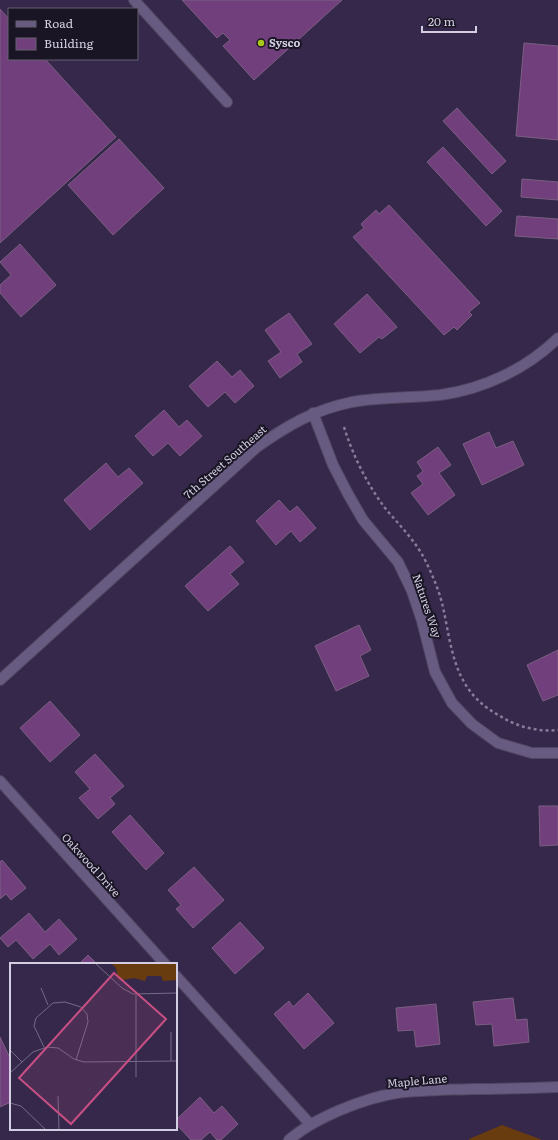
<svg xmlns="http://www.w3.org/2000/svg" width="558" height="1140" font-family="Literata,serif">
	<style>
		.green { fill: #693c0f }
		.building { fill: #71407c; stroke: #7b5f81 }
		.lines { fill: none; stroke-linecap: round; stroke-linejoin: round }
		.minor-casing { stroke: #504561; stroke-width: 12 }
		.path { stroke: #857c97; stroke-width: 2.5; stroke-dasharray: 3 3; stroke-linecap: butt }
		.minor { stroke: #685b81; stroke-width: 10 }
		.poi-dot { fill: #a9c719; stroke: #1a1524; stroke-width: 1.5 }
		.labels { text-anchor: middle; stroke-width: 4; stroke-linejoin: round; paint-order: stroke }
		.poi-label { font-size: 11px; font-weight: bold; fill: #d4cee3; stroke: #1a1524; text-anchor: start }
		.street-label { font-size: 11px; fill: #d4cee3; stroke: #1a1524 }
		.inset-road { fill: none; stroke: #756a87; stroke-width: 1 }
		.view { fill: #c74f84; fill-opacity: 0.15; stroke: #c74f84; stroke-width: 2 }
		.inset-edge { fill: none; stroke: #d4cee3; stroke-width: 2 }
	</style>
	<rect width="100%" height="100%" fill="#35284a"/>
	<path class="green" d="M502 1125 540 1139 541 1140H469V1139Z"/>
	<path class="building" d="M182 0H342L254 80 223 46 230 40 223 33 217 38Z
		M0 9 9 19V59H45L116 137 0 243Z
		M524 43 558 46V140L516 136Z
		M457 108 506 161 492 174 443 121Z
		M119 139 164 188 113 235 68 185Z
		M443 147 502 211 486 226 427 162Z
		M522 179 558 182V200L521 197Z
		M389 205 480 303 469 312 472 315 457 330 454 327 444 335 353 237 364 228 361 224 376 210 379 214Z
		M517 216 558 219V239L515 236Z
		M20 244 56 285 21 317 0 293V285L11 275 0 262Z
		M367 294 397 327 382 339 379 337 360 353 334 324Z
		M289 313 312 344 297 354 302 362 280 378 268 361 281 352 265 330Z
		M217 361 232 377 240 370 254 386 235 403 225 392 208 407 189 386Z
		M164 410 179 427 187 420 202 436 180 456 168 443 153 456 135 436Z
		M489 432 496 448 513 441 524 465 482 485 463 444Z
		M438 447 451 465 439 473 455 495 428 515 411 493 423 484 417 476 423 471 417 462Z
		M106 463 118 477 129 468 143 483 90 530 64 500Z
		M279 500 290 512 297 506 316 528 300 542 291 531 276 545 256 521Z
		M230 546 244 562 230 574 239 584 208 611 185 586Z
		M359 625 371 650 360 656 369 676 336 691 315 646Z
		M558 650V695L543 701 527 665Z
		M50 701 80 735 50 762 20 728Z
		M95 754 124 786 110 798 115 804 98 819 79 798 90 789 75 772Z
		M539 806H558V845L540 846Z
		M130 815 164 853 146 870 112 832Z
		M2 860 26 888 11 900 6 894 0 899V862Z
		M194 867 224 900 193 928 176 909 181 905 168 890Z
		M29 913 45 932 59 919 77 939 59 955 50 944 33 959 16 940 8 947 0 938Z
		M240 922 264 948 235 974 212 948Z
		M88 955 97 964H79Z
		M308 993 334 1023 304 1049 274 1014 289 1001 293 1007Z
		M513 998 516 1020 527 1019 529 1042 494 1046 492 1024 476 1025 473 1002Z
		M436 1004 440 1044 416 1047 414 1030 398 1031 396 1008Z
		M0 1037 11 1060V1102L0 1107Z
		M200 1097 214 1113 222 1106 238 1124 221 1140H217L210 1132 201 1140H191L176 1124V1120Z"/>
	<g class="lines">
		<g class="minor-casing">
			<path id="minor" d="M134 0 227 102
				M313 413 333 465 348 494 363 520 398 562 412 591 422 621 435 672 452 703 472 724 498 743 532 753H558
				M0 680 257 447C288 425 314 410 352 402 381 397 411 398 440 395 484 389 526 369 558 338
				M0 781 165 964
				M176 976 310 1124
				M289 1140C314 1118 364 1098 397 1093 422 1090 447 1090 473 1089 501 1089 530 1088 558 1087"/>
		</g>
		<path class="path" d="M344 427C353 456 367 484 385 508 399 525 415 540 425 560 432 574 438 588 442 603 449 632 451 666 470 691 478 702 489 710 500 716 517 727 538 732 558 730"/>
		<use href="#minor" class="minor"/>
	</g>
	<circle class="poi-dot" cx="261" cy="43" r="4"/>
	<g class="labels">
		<g class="poi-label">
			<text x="269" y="47">Sysco</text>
		</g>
		<g class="street-label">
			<text transform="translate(225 462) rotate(-41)" y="4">7th Street Southeast</text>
			<text transform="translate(427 606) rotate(71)" y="4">Natures Way</text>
			<text transform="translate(91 865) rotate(48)" y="4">Oakwood Drive</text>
			<text transform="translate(417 1081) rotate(-5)" y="4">Maple Lane</text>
		</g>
	</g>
	<g transform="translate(10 963)">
		<rect width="167" height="167" fill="#35284a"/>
		<path d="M101 0H167V17L153 18 151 13H137L135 18 124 15 112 17 108 16 106 5Z" fill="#693c0f"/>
		<path class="inset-road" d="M85 0 112 25 123 31 167 30M31 25 38 42M126 32V114M34 84 24 63 26 55 43 40 55 39 71 44 77 51 78 59 66 97M0 87 12 99M161 98V69M0 110 23 89 37 84 48 85 64 96 74 99 167 98M48 133 49 167M0 140 11 143 36 167"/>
		<path class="view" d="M104 10 156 56 61 161 9 115Z"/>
		<rect width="167" height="167" class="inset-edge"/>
	</g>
	<rect x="8" y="8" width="130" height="52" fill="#1a1524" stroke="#645f70"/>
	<rect x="16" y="21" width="20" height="6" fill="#685b81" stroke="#645f70"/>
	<text x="44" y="28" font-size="12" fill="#d4cee3">Road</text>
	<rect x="16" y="38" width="20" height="12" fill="#71407c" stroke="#645f70"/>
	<text x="44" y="48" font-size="12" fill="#d4cee3">Building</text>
	<path d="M422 26v6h54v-6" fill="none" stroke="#d4cee3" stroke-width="2"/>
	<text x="428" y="26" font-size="12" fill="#d4cee3" stroke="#1a1524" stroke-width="3" paint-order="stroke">20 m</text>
</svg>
